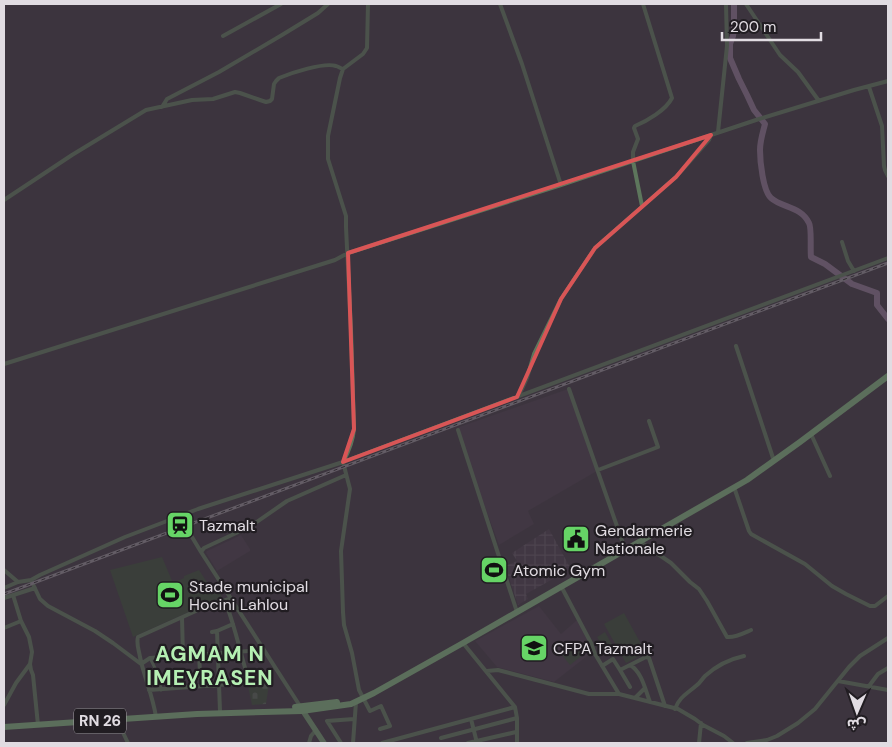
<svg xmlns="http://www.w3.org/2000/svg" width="892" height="747" font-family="'DM Sans','Noto Sans Arabic',sans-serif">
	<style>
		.built { fill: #473a49 }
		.industrial { fill: url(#industrial-grid) }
		.cemetery { fill: url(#cemetery-stones) }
		.pitch { fill: #384937 }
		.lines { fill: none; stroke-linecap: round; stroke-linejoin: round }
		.river { stroke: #8c7490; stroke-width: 6 }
		.pedestrian { stroke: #5d765c; stroke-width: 3 }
		.minor { stroke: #5d765c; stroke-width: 4 }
		.secondary { stroke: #71996f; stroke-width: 5.5 }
		.primary { stroke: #80b37e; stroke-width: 6 }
		.rail-casing { stroke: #928c94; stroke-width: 3 }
		.rail { stroke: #211d22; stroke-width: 1; stroke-dasharray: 4; stroke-linecap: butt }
		.marked { fill: none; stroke: #d95556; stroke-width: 4; stroke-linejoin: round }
		.labels { text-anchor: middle; stroke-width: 4.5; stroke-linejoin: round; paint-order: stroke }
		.shield { fill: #211d22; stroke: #a7a3a8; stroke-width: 1 }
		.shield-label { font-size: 15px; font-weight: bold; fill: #e1dce2 }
		.poi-label { font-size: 16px; fill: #e1dce2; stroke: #211d22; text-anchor: start }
		.district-label { font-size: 21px; font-weight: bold; letter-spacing: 1px; fill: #b5efb3; stroke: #211d22 }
	</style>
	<defs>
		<pattern id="industrial-grid" width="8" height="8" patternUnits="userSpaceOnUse" patternTransform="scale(1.25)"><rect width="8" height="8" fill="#473a49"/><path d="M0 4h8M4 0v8" fill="none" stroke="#615663"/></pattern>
		<pattern id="cemetery-stones" width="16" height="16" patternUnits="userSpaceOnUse" patternTransform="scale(1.25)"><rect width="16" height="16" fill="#384937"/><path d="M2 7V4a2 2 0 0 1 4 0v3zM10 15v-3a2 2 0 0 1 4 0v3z" fill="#546354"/></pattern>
	</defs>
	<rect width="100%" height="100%" fill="#3c343e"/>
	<path class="built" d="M568 389 597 471 528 511 534 524 499 545 456 428Z
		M241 535 250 549V551L217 571 206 553 207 551Z
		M539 606 561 634 577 620 588 642 586 643 591 653 554 682 497 667 475 641Z"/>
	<path class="industrial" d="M549 529 571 569 526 594 528 599 518 605 505 566 517 561 512 553Z"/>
	<path class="cemetery" d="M269 684 266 704 252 705 248 686Z"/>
	<path class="pitch" d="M162 557 173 583 184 578V576L199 570 214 593 220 592 222 597 133 637 110 570Z
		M624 613 646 653 626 663 604 624Z
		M605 632 615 650 608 655 597 637Z
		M580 641 588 651 570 665 562 655Z"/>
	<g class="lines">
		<path class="river" d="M734 4V29L733 36 730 44V58L739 79 747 95 754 110 765 124C763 132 760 141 760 150 760 161 763 191 771 198 782 208 801 206 809 223 812 228 810 250 811 257L825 264 852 284 877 293V305L888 319"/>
		<path class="pedestrian" d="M150 658C155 669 161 677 161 690"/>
		<path class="minor" d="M500 4 522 64 561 185
			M746 4 780 55 798 72 819 101
			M223 36 281 4
			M869 87 882 126 884 166 885 170 888 176
			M162 107 167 99 219 72 282 35 318 13 328 4
			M718 132 727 46 726 4
			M4 200 72 155 146 110 192 100 213 99 235 92 240 93 260 100 266 102 270 101 272 99 274 84 276 81 279 78C291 73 324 62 336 66 337 66 342 69 343 69
			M642 206 633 161V152L638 139 634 128 635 126C647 121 666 110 672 98L643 4
			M842 242 848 261 854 271
			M736 346 774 461
			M4 364 335 260 348 253 561 185 759 119 854 90 888 81
			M569 389 625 549
			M517 397 522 389 527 378 534 354 561 299 595 248 676 177 709 140 711 135
			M458 430 517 612
			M811 434 830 476
			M343 462 888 258
			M343 462C349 451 353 441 354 429L351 330 346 227V216L328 159V136L340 78 343 69 363 54 367 48 368 4
			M598 470 658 447 649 421
			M734 487 749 531 751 534 805 564 832 586 846 594 870 606H875L888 596
			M192 537 201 552 300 706
			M639 541 671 563 690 582 699 589 707 601 727 637C735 638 744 633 751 630
			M201 552 204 548 251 526 287 501 346 475
			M4 570 18 582
			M31 580 40 575 125 537 167 521 198 509 343 462 350 489 341 551 343 612 344 625 352 653 359 690 370 711 381 706 390 726 380 729
			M561 586 591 643 595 654 619 694 678 709 695 719 703 725 724 736 733 743
			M4 588 18 582 31 580 40 599 48 606 95 631 113 643 141 664 150 658 264 650
			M13 595 21 621 29 637 32 652 30 664 31 670 33 675 38 725
			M4 598 35 588
			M182 618 183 656
			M4 628 21 621
			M217 631 233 624
			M212 632 217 631 220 711
			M463 643 515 707 517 718V743
			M630 665 646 657 649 658 665 706
			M602 666 613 659 620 670
			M487 671 498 670 589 694H619
			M198 677 200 672 199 655
			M838 681 888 690
			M869 686 878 674 888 668
			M630 687 620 670 630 665C642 672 645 689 650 702
			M149 690 245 683 247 681 248 678C240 652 235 626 225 601
			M635 698 645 688
			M4 705 16 683 30 664
			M675 709C679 697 688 693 697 685 700 683 702 679 705 676 716 666 730 659 744 656
			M156 717C153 696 144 677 140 657 139 650 136 644 138 637L207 606 226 600 230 598
			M471 719 477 743
			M117 720 128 743
			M441 738 517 718
			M309 743 311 736 316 730
			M341 743 327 721 354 719
			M353 743 356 702
			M382 743 515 707
			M468 743 516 732
			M699 743 701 723
			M747 743 767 740 777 736 798 723 815 709 849 667 860 656 888 638"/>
		<path class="secondary" d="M301 708 324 743"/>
		<path class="primary" d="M295 707 337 702
			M4 727 197 714 302 711 351 704 374 693 463 643 747 480 800 442 888 376"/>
		<g class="rail-casing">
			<path id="rail" d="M4 594 888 263"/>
		</g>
		<use href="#rail" class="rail"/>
	</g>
	<path d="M0 0H892V747H0ZM711 135 676 177 595 248 561 299 517 397 343 462 354 429 348 253Z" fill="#3c343e" fill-opacity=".55" fill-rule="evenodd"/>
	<path class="marked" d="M711 135 676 177 595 248 561 299 517 397 343 462 354 429 348 253Z"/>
	<defs>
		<g id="station-square" transform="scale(1.4375)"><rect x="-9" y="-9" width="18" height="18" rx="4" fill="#66d466" stroke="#211d22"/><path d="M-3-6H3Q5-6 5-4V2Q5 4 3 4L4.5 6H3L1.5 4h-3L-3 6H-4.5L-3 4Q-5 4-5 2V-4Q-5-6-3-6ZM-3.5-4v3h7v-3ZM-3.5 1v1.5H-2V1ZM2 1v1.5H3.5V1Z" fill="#111"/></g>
		<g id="civic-square" transform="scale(1.4375)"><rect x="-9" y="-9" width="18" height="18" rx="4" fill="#66d466" stroke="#211d22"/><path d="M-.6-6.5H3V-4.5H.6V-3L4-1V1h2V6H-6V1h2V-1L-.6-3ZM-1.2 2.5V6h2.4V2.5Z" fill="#111"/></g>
		<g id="stadium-square" transform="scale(1.4375)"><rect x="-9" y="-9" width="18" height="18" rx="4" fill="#66d466" stroke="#211d22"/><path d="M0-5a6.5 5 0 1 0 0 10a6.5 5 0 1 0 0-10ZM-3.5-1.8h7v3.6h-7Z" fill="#111"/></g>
		<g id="university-square" transform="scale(1.4375)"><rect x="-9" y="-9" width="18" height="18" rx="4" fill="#66d466" stroke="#211d22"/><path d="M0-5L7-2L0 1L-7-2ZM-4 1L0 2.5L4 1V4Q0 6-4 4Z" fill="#111"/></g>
	</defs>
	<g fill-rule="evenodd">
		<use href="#station-square" x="180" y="525"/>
		<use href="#civic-square" x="576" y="539"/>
		<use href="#stadium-square" x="494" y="570"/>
		<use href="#stadium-square" x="170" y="595"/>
		<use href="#university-square" x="534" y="648"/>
	</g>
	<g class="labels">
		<rect class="shield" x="74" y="708.5" width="52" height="25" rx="4"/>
		<g class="shield-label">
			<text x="100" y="726">RN 26</text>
		</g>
		<g class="poi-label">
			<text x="199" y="531">Tazmalt</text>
			<text x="595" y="536">Gendarmerie<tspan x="595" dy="18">Nationale</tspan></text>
			<text x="513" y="576">Atomic Gym</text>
			<text x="189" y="592">Stade municipal<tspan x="189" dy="18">Hocini Lahlou</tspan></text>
			<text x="553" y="654">CFPA Tazmalt</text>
		</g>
		<g class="district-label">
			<text x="210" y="661">AGMAM N<tspan x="210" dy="24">IMEƔRASEN</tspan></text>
		</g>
	</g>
	<rect width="892" height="747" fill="none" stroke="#e1dce2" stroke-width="10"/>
	<g transform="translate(857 712) rotate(182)" stroke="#211d22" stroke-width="4" paint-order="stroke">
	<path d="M0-4L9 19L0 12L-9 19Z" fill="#e1dce2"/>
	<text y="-8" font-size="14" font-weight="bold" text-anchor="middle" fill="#e1dce2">ش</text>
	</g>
	<path d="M722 32v8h99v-8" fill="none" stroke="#e1dce2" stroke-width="2.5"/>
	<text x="730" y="32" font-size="15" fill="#e1dce2" stroke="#211d22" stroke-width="4" paint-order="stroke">200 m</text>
</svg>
